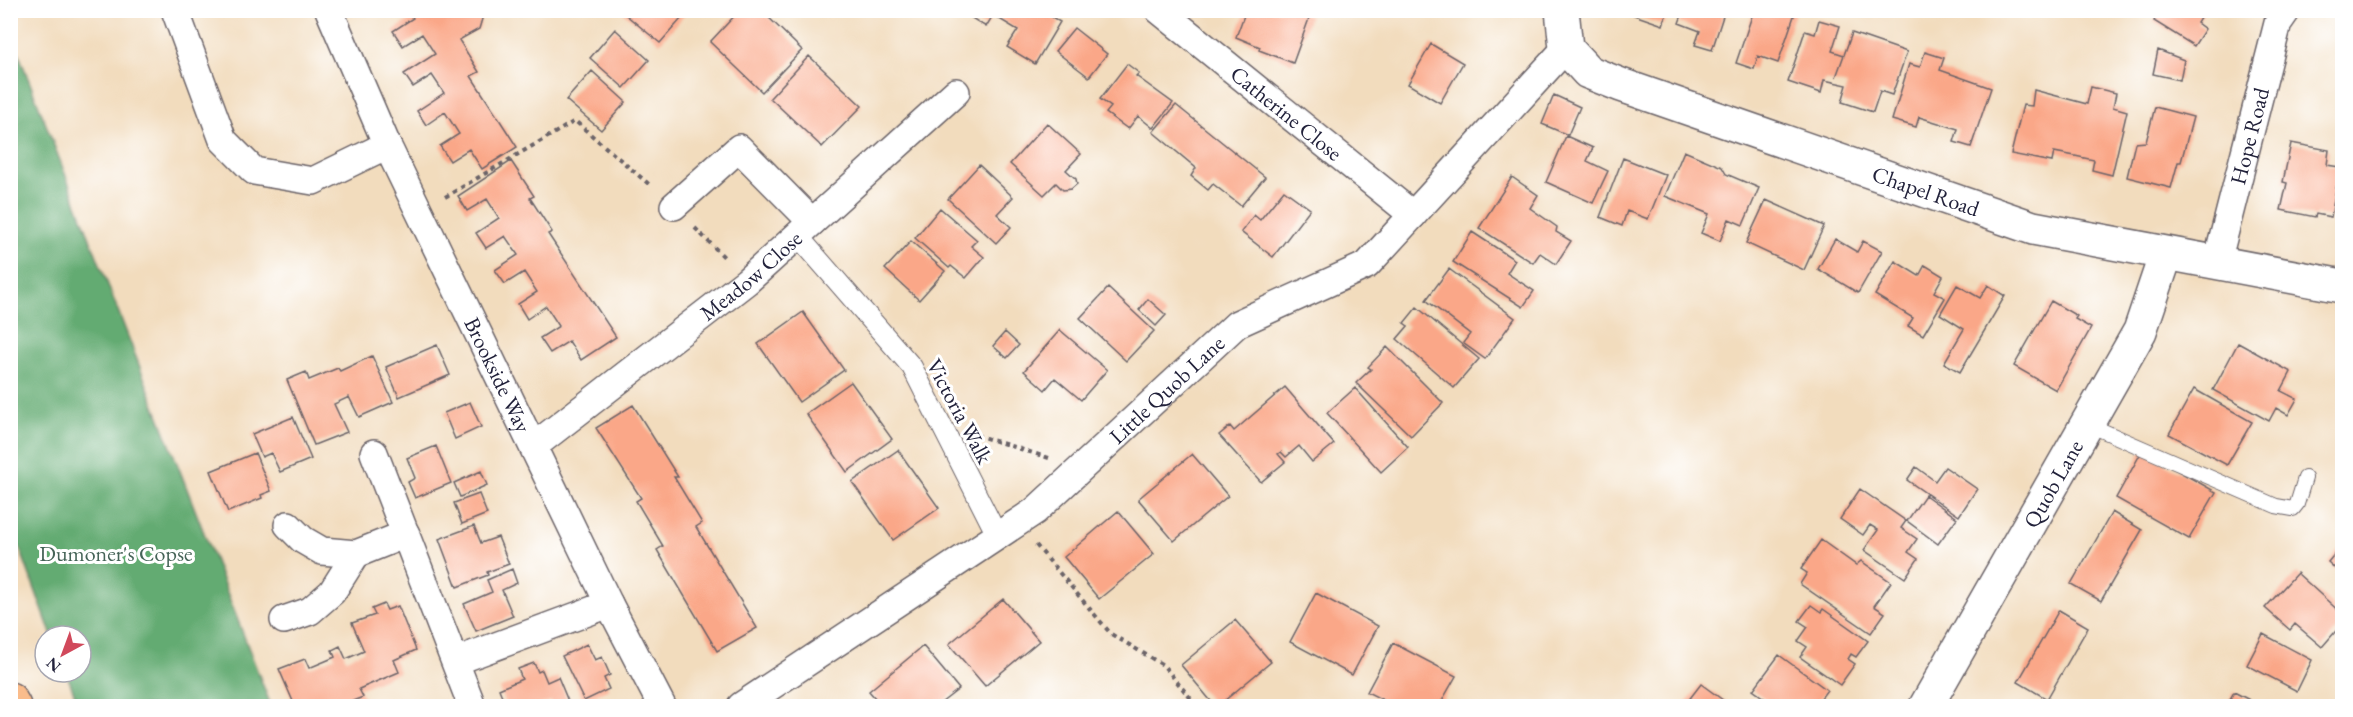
<svg xmlns="http://www.w3.org/2000/svg" width="2353" height="717" font-family="'EB Garamond',serif">
	<style>
		.forest { fill: #64ab72; stroke: #436656; stroke-width: 1.5 }
		.building { fill: #faa788 }
		.lines { fill: none; stroke-linecap: round; stroke-linejoin: round }
		.service-casing { stroke: #6b6368; stroke-width: 16 }
		.pedestrian-casing { stroke: #6b6368; stroke-width: 22 }
		.minor-casing { stroke: #6b6368; stroke-width: 30 }
		.tertiary-casing { stroke: #6b6368; stroke-width: 36 }
		.motorway-casing { stroke: #6b6368; stroke-width: 36 }
		.path { stroke: #6b6368; stroke-width: 4; stroke-dasharray: 4.5 4.5; stroke-linecap: butt }
		.service { stroke: #fff; stroke-width: 14 }
		.pedestrian { stroke: #fff; stroke-width: 20 }
		.minor { stroke: #fff; stroke-width: 27 }
		.tertiary { stroke: #fff; stroke-width: 33 }
		.motorway { stroke: #fabc8b; stroke-width: 33 }
		.labels { text-anchor: middle; stroke-width: 6; stroke-linejoin: round; paint-order: stroke }
		.street-label { font-size: 22px; fill: #22223b; stroke: #fff }
		.park-label { font-size: 22px; fill: #466458; stroke: #fff }
	</style>
	<rect width="100%" height="100%" fill="#fff"/>
	<filter id="ink" filterUnits="userSpaceOnUse"><feTurbulence type="fractalNoise" baseFrequency=".0167" numOctaves="2"/><feDisplacementMap in="SourceGraphic" scale="12" xChannelSelector="R" yChannelSelector="G"/><feConvolveMatrix kernelMatrix="1 2 1 2 8 2 1 2 1" color-interpolation-filters="sRGB"/></filter>
	<filter id="wash" filterUnits="userSpaceOnUse"><feTurbulence type="fractalNoise" baseFrequency=".008" numOctaves="4" result="noise"/><feDisplacementMap in="SourceGraphic" scale="24" xChannelSelector="R" yChannelSelector="G"/><feGaussianBlur stdDeviation="1.35" result="paint"/><feColorMatrix in="noise" values="0 0 0 0 0 0 0 0 0 0 0 0 0 0 0 0 0 1.4 0 .05"/><feComposite in="paint" operator="in"/></filter>
	<g filter="url(#wash)">
		<rect width="100%" height="100%" fill="#f2dcbd"/>
		<path class="forest" d="M10 34H11L271 706H79L66 672H81V636H52L11 524Z"/>
		<g id="blocks">
			<path class="building" d="M408 10H477L480 14 482 19 479 29 459 40 479 72 471 76 517 147 482 169 469 149 450 161 440 146 459 134 445 112 426 125 417 111 444 93 432 75 413 87 404 74 435 54 422 34 403 46 393 31 413 18Z
				M620 10H689L660 43Z
				M740 10H761L802 50 762 92 710 42Z
				M959 10H996L986 27Z
				M1000 10H1041L1060 22 1035 64 1007 47 1018 30 996 17Z
				M1246 10H1294L1310 16 1293 63 1259 50 1260 47 1236 37Z
				M1635 10H1668L1663 25 1634 15Z
				M1684 10H1725L1712 50 1695 45 1700 31 1679 23Z
				M1754 10H1796L1778 63 1758 56 1754 69 1736 63Z
				M2160 10H2205L2197 23 2205 29 2194 46 2154 21Z
				M1819 20 1840 26 1832 51 1844 55 1836 77 1852 33 1907 52 1892 95 1880 91 1873 112 1842 102 1847 85 1824 80 1821 93 1788 82 1805 31 1815 34Z
				M1074 28 1107 54 1089 77 1055 51Z
				M615 29 649 60 624 88 590 58Z
				M1431 44 1463 63 1440 103 1408 84Z
				M2158 50 2184 60 2180 80 2153 74Z
				M1925 52 1944 58 1940 70 1991 88 1971 147 1954 142 1958 129 1919 117 1916 127 1892 120 1909 64 1920 67Z
				M809 56 862 106 822 147 770 98Z
				M1127 64 1139 73 1136 76 1173 103 1153 128 1138 116 1128 129 1106 113 1111 107 1100 99Z
				M592 71 626 102 601 130 566 100Z
				M2091 87 2116 93 2113 107 2127 111 2112 175 2092 170 2094 160 2075 156 2054 152 2052 162 2011 154 2023 105 2032 106 2034 90 2087 104Z
				M1554 95 1580 107 1568 135 1542 124Z
				M1176 105 1265 177 1241 206 1213 184 1208 190 1191 176 1196 168 1153 132Z
				M2155 107 2193 117 2181 162H2178L2171 188 2127 177 2135 143 2146 142Z
				M1047 123 1081 154 1066 170 1076 179 1077 184 1071 189 1063 190 1056 183 1044 195 1010 164Z
				M1566 136 1593 148 1587 161 1608 171 1593 203 1546 182Z
				M2291 143 2329 150 2327 165 2340 167 2331 217 2316 214 2315 217 2281 210 2287 183 2283 182Z
				M1684 151 1722 167 1726 174 1759 188 1743 225 1729 219 1720 241 1701 233 1709 214 1665 196Z
				M1623 158 1666 175 1648 219 1627 211 1622 226 1600 217Z
				M511 161 534 196 530 198 552 232 548 234 616 337 581 360 569 341 550 353 540 338 559 326 546 306 527 319 518 304 537 292 524 272 505 284 495 270 518 255 505 236 486 248 476 233 499 218 487 199 467 211 458 196Z
				M979 165 1013 197 997 214 1011 227 996 243 948 199Z
				M1512 177 1538 195 1530 208 1557 227 1556 232 1571 241 1556 264 1540 253 1533 263 1479 228Z
				M1284 190 1310 209 1273 257 1241 232 1254 215 1260 220Z
				M1766 200 1824 226 1804 270 1746 243Z
				M940 208 977 240 971 246 984 257 966 278 951 266 949 268 915 238Z
				M1472 232 1515 260 1507 273 1534 291 1523 307 1453 262Z
				M1835 239 1857 252 1863 241 1882 251 1858 293 1818 269Z
				M911 241 945 271 919 300 885 269Z
				M1895 261 1919 276 1925 265 1943 276 1934 292 1945 298 1923 335 1908 326 1913 318 1875 295Z
				M1449 269 1515 318 1485 359 1463 343 1470 334 1426 300Z
				M1957 285 1980 298 1988 285 2005 296 1960 372 1944 363 1964 329 1940 314Z
				M1108 288 1154 331 1126 361 1080 318Z
				M1148 299 1166 315 1156 326 1139 310Z
				M2051 301 2077 316 2075 319 2091 328 2056 390 2014 366Z
				M1417 307 1479 359 1454 388 1397 339 1408 326 1404 323Z
				M803 312 844 370 799 402 758 344Z
				M1060 330 1107 370 1081 400 1055 378 1045 390 1024 371Z
				M1005 332 1019 345 1007 358 993 346Z
				M2238 343 2291 372 2281 391 2297 399 2288 415 2276 408 2269 421 2213 390Z
				M437 345 450 375 399 397 386 367Z
				M1387 347 1443 403 1411 436 1356 383 1371 369 1368 367Z
				M372 356 393 402 359 417 349 397 334 404 347 432 314 445 287 380 306 372 309 380 338 368 340 371Z
				M851 382 892 439 847 472 806 414Z
				M1285 387 1334 444 1312 462 1299 446 1286 457 1281 452 1278 454 1285 462 1261 482 1219 435 1230 426 1234 431Z
				M1355 388 1408 447 1381 472 1327 413Z
				M2194 389 2252 422 2227 465 2169 434Z
				M470 402 481 427 455 439 444 413Z
				M633 405 678 477H674L702 523 696 527 757 628 717 651 657 550 663 546 636 501 641 498 596 428Z
				M293 417 311 459 280 472 271 453 262 457 252 434Z
				M436 446 451 483 415 498 408 482 415 478 407 458Z
				M898 450 939 508 893 540 852 482Z
				M2142 451 2216 492 2189 539 2116 498Z
				M255 453 271 491 261 495 262 498 228 512 211 471Z
				M1192 454 1228 496 1174 541 1138 499Z
				M1916 467 1935 481 1945 467 1977 489 1959 516 1907 480Z
				M481 471 487 485 460 497 454 483Z
				M1860 489 1906 521 1901 528 1917 539 1908 552 1918 559 1905 578 1864 550 1878 530 1870 525 1863 535 1840 519Z
				M479 494 487 514 462 524 454 503Z
				M1925 495 1957 518 1938 544 1907 521Z
				M1118 511 1154 554 1099 599 1064 557Z
				M2112 512 2142 530 2101 601 2071 584Z
				M474 526 481 543 498 537 509 564 487 572 488 575 457 587 439 539Z
				M1821 540 1856 565 1861 561 1891 582 1874 606 1885 613 1871 633 1800 584 1807 573 1801 569Z
				M2342 545V575L2328 562Z
				M512 569 517 583 502 590 513 616 476 631 464 604 492 592 487 580Z
				M2297 573 2342 614V624L2322 647 2295 624 2290 630 2265 608Z
				M1316 593 1378 626 1352 675 1290 642Z
				M1003 599 1039 641 985 686 949 644Z
				M384 604 387 610 398 606 416 650 394 660 399 672 359 689 363 697 340 706H295L279 669 305 659 309 668 335 657 332 650 340 646 346 659 364 651 352 623 375 615 372 609Z
				M1811 605 1821 612 1823 609 1868 641 1856 657 1851 654 1848 659 1855 664 1840 685 1800 657 1807 647 1798 641 1808 627 1799 621Z
				M2059 610 2088 627 2047 699 2018 682Z
				M1235 620 1271 662 1218 706H1215L1181 665Z
				M2263 634 2312 660 2297 691 2247 665Z
				M1393 643 1456 676 1439 706H1395L1367 692Z
				M587 644 595 660 602 657 610 675 604 678 609 689 584 701 562 656Z
				M923 646 959 689 937 706H882L869 691Z
				M1779 655 1827 690 1815 706H1775L1753 690Z
				M534 663 538 672 542 670 547 682 558 677 570 706H554L551 701 538 706H506L499 689 522 679 518 669Z
				M1701 684 1731 706H1684Z
				M2234 692 2261 706H2226Z"/>
		</g>
	</g>
	<g filter="url(#ink)">
		<use href="#blocks" fill-opacity="0" stroke="#6b6368" stroke-width="1.5"/>
		<g class="lines">
			<g class="service-casing">
				<path id="service" d="M2087 424 2276 506 2293 509 2297 504 2305 478"/>
			</g>
			<g class="pedestrian-casing">
				<path id="pedestrian" d="M798 236 912 367 997 535"/>
			</g>
			<g class="minor-casing">
				<g id="minor">
					<path d="M175 10 223 140 254 171 313 181 387 145"/>
					<path id="s1" d="M329 10 387 145 609 604 662 706"/>
					<path id="s2" d="M1159 10 1413 215"/>
					<path d="M674 206 739 148 812 222"/>
					<path id="s3" d="M2217 262 2278 23 2287 10"/>
					<path id="s4" d="M534 446 747 281 956 92"/>
					<path d="M374 453 472 706"/>
					<path d="M288 525 303 540 322 551 356 554 406 534"/>
					<path d="M284 620 310 611 332 592 356 554"/>
					<path d="M456 661 609 604"/>
					<path id="s5" d="M741 706 1035 511 1237 324 1367 265 1566 48"/>
				</g>
			</g>
			<g class="tertiary-casing">
				<g id="tertiary">
					<path id="s6" d="M1562 10 1566 48 1588 72 1621 85 2033 228 2342 286"/>
					<path id="s7" d="M1926 706 2140 331 2166 254"/>
				</g>
			</g>
			<g class="motorway-casing">
				<path id="motorway" d="M10 699 14 706"/>
			</g>
			<path class="path" d="M445 197 575 121 651 186
				M695 228 726 259
				M976 435 1049 458
				M1036 545 1111 634 1163 665 1197 706"/>
			<use href="#service" class="service"/>
			<use href="#pedestrian" class="pedestrian"/>
			<use href="#minor" class="minor"/>
			<use href="#tertiary" class="tertiary"/>
			<use href="#motorway" class="motorway"/>
		</g>
	</g>
	<g class="labels">
		<g class="street-label">
			<text dy="8" stroke="none"><textPath href="#s2" startOffset="164">Catherine Close</textPath></text>
			<text dy="8" stroke="none"><textPath href="#s3" startOffset="130">Hope Road</textPath></text>
			<text dy="8" stroke="none"><textPath href="#s6" startOffset="429">Chapel Road</textPath></text>
			<text dy="8" stroke="none"><textPath href="#s4" startOffset="276">Meadow Close</textPath></text>
			<text dy="8" stroke="none"><textPath href="#s1" startOffset="402">Brookside Way</textPath></text>
			<text dy="8" stroke="none"><textPath href="#s5" startOffset="532">Little Quob Lane</textPath></text>
			<text transform="translate(960 411) rotate(62)" y="8">Victoria Walk</text>
			<text dy="8" stroke="none"><textPath href="#s7" startOffset="256">Quob Lane</textPath></text>
		</g>
		<g class="park-label">
			<text x="116" y="561">Dumoner's Copse</text>
		</g>
	</g>
	<rect width="2353" height="717" fill="none" stroke="#fff" stroke-width="36"/>
	<g transform="translate(63 654) rotate(221)"><circle r="28" fill="#ffffff" stroke="#a7a7b1" stroke-width="1.5"/>
	<path d="M0-4.5L10 22L0 15L-10 22Z" fill="#d1495b"/>
	<text y="-9" font-size="16" font-weight="bold" text-anchor="middle" fill="#22223b">N</text>
	</g>
</svg>
